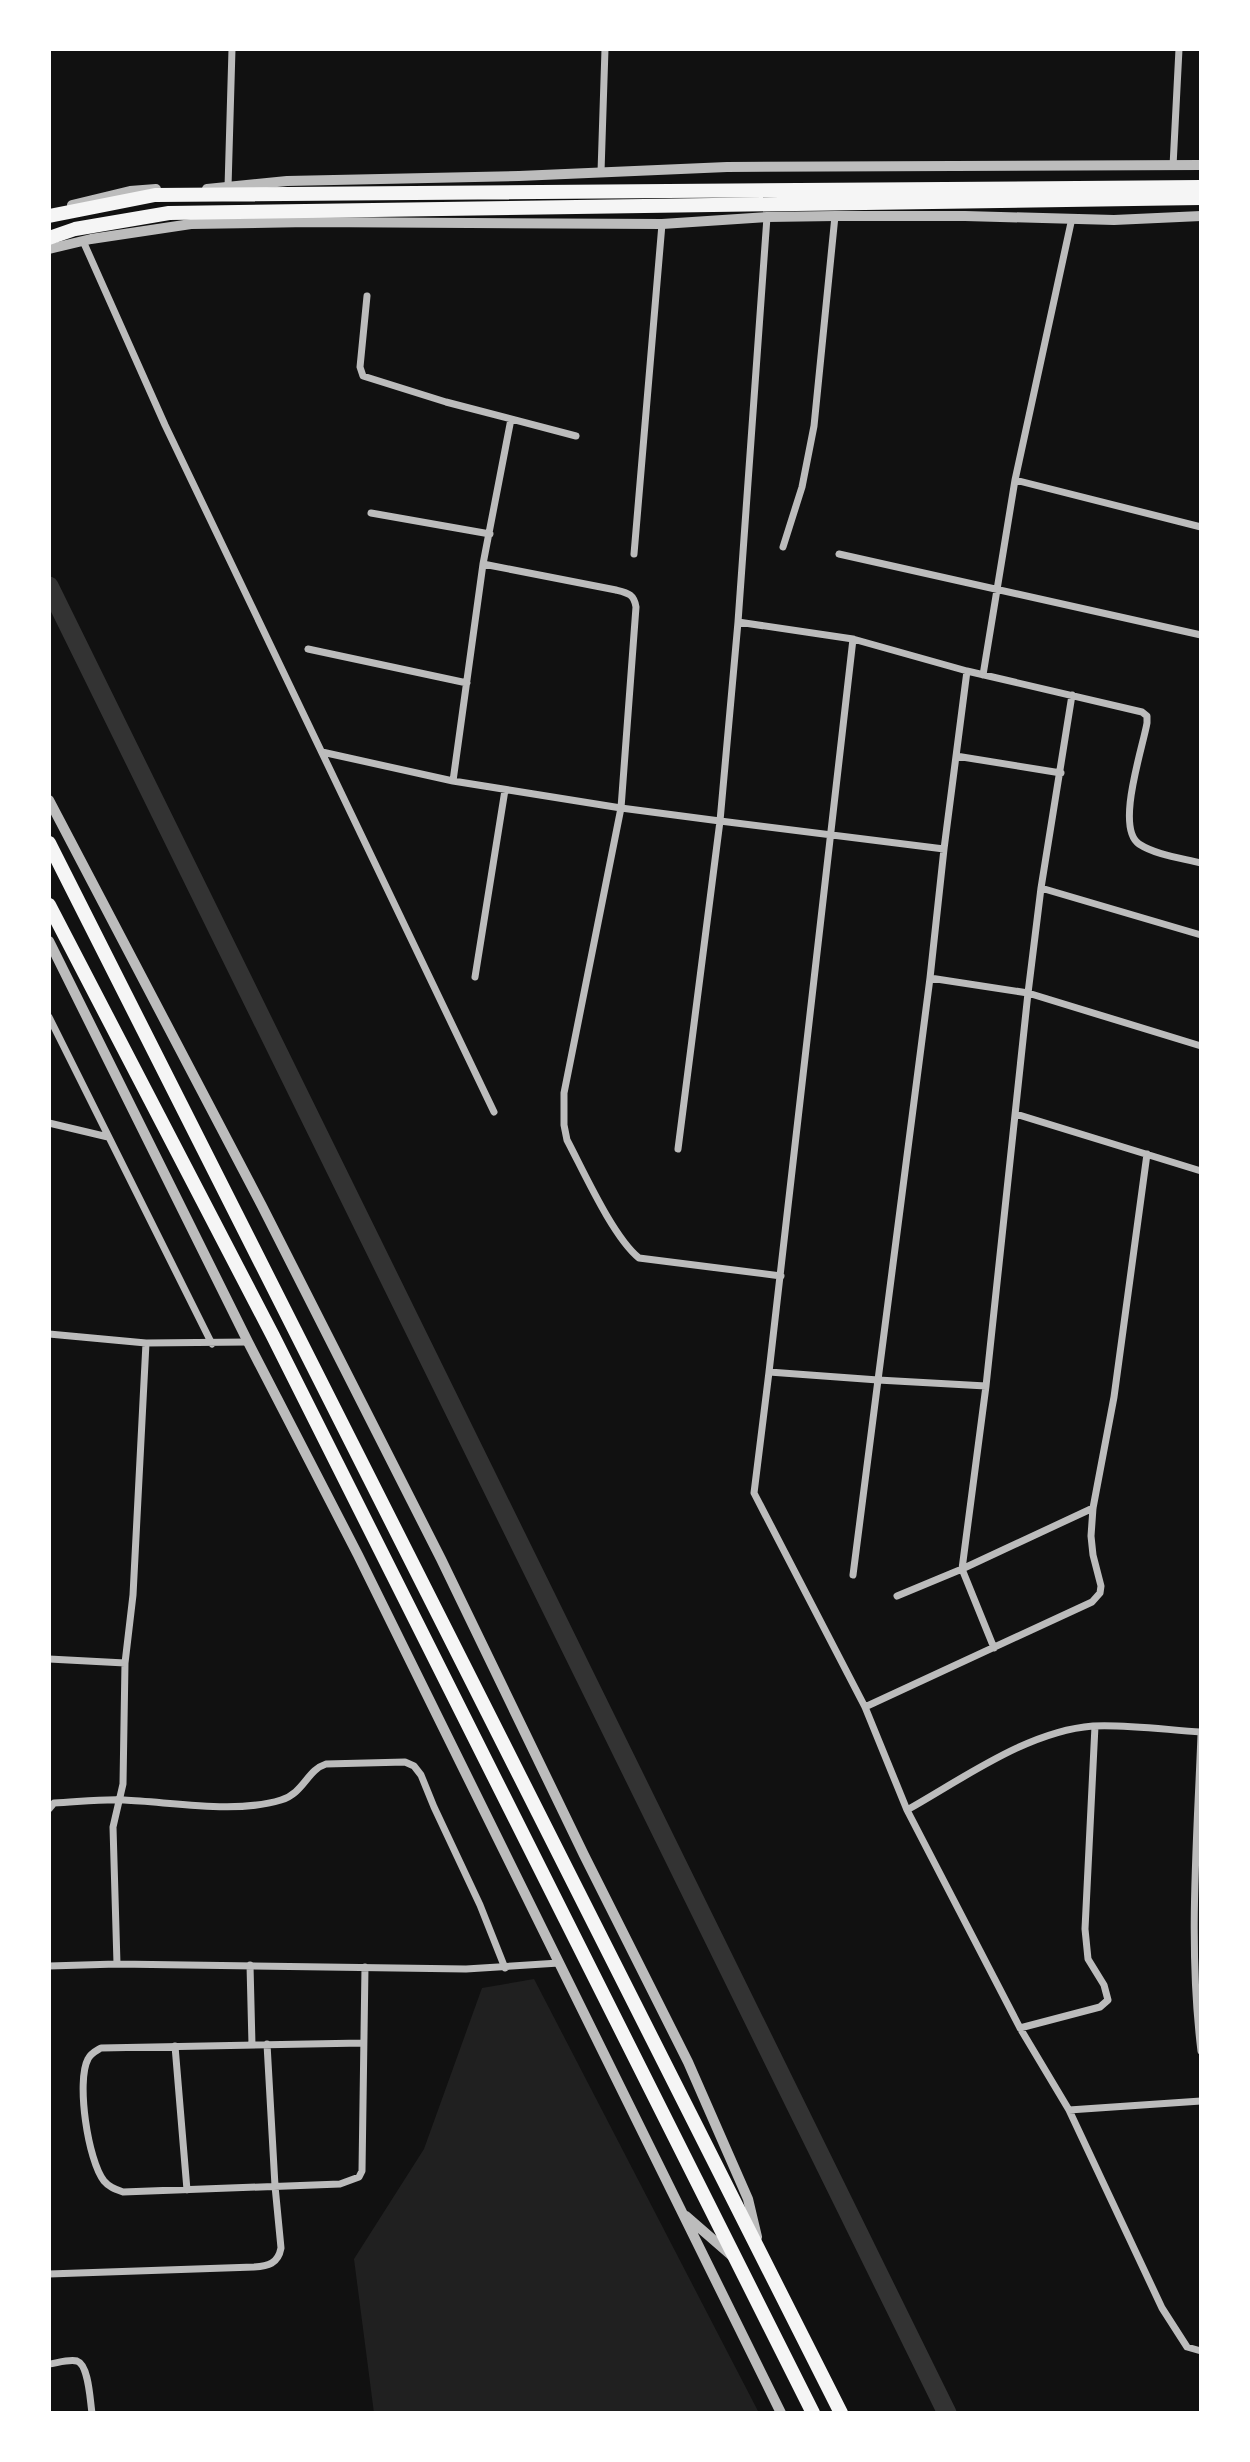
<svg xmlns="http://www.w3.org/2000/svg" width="1250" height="2462" font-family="'Roboto Condensed',sans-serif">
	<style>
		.green { fill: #202020 }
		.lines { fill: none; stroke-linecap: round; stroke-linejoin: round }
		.canal { stroke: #333; stroke-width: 19 }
		.minor { stroke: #bcbcbc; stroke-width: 7 }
		.tertiary { stroke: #bcbcbc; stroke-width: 10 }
		.primary { stroke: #f5f5f5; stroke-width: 14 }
	</style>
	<rect width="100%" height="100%" fill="#111"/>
	<path class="green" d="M534 1979 759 2413H374L354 2259 424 2149 482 1988Z"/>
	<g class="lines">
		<path class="canal" d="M49 586 947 2413"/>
		<path class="minor" d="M1173 166 1179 49
			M601 172 605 49
			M228 187 232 49
			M767 217 738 622 720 821 944 849 967 671 1142 712 1147 716V723C1143 747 1115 828 1139 844 1156 855 1181 858 1201 863
			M83 241 165 425 494 1112
			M367 296 360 367 363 376 446 402 576 436
			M511 419 483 564 453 781 621 808 720 821 678 1149
			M1015 480 1201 527
			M371 513 490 534
			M783 547 802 487 814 426 835 216
			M634 554 662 224
			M839 554 1201 635
			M483 564 616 590C628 593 634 594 636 607L621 808 564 1093V1125L567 1140C584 1172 613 1237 639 1258L781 1276
			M738 622 853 639 769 1372 878 1380 930 978 944 849
			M853 639 967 671
			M308 649 467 683
			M983 675 1015 480 1072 218
			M322 752 453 781
			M956 756 1061 773
			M1041 888 1201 935
			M475 977 505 790
			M930 978 1028 993 1041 888 1072 695
			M49 1017 212 1344
			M1016 1114 1201 1171
			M49 1123 108 1137
			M49 1334 146 1343 248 1342
			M769 1372 754 1493 865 1707 907 1810C964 1778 1028 1731 1093 1726 1124 1724 1168 1730 1201 1732
			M853 1575 878 1380 986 1386 1028 993 1201 1046
			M897 1596 962 1569 986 1386
			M994 1648 962 1569 1093 1508
			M49 1659 125 1663 133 1595 146 1343
			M125 1663 123 1784 113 1827 117 1964 466 1969 559 1963
			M865 1707 1092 1602 1100 1593 1101 1586 1093 1555 1091 1536 1093 1508 1114 1397 1147 1154
			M1201 1735C1197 1841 1188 1946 1201 2051
			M49 1809 54 1803C77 1802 101 1799 124 1800 171 1802 237 1814 281 1800 304 1793 307 1770 326 1764L405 1762 414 1766 421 1775 434 1807 480 1905 505 1968
			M907 1810 1020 2028 1069 2110 1201 2101
			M250 1965 252 2045
			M49 1966 117 1964
			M1020 2028 1100 2007 1108 2000 1104 1985 1088 1959 1085 1929 1095 1726
			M363 2043 101 2048C96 2051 91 2053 88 2059 76 2081 88 2161 104 2181 109 2187 115 2189 123 2192L340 2184 359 2177 362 2171 365 1967
			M175 2046 187 2190
			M1069 2110 1162 2308 1187 2347 1201 2351
			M49 2274 254 2267C268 2266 278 2264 281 2248L275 2186 267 2044
			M49 2364C57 2363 69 2359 77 2361 89 2365 90 2401 92 2413"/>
		<path class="tertiary" d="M207 189 287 181 519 176 727 167 1201 165
			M72 205 130 191 156 189
			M49 249 91 239 191 224 309 222 662 224 767 217 835 216H965L1114 220 1201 216
			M49 800 262 1206 441 1559 584 1855 688 2062 748 2199 757 2237
			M49 941 248 1342 358 1555 781 2413
			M686 2216 732 2256"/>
		<path class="primary" d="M49 216 155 195 1201 187
			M49 238 75 229 169 213 1201 198
			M49 843 841 2413
			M49 905 273 1336 813 2413"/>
	</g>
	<rect width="1250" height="2462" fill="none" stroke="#ffffff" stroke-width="102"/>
</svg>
